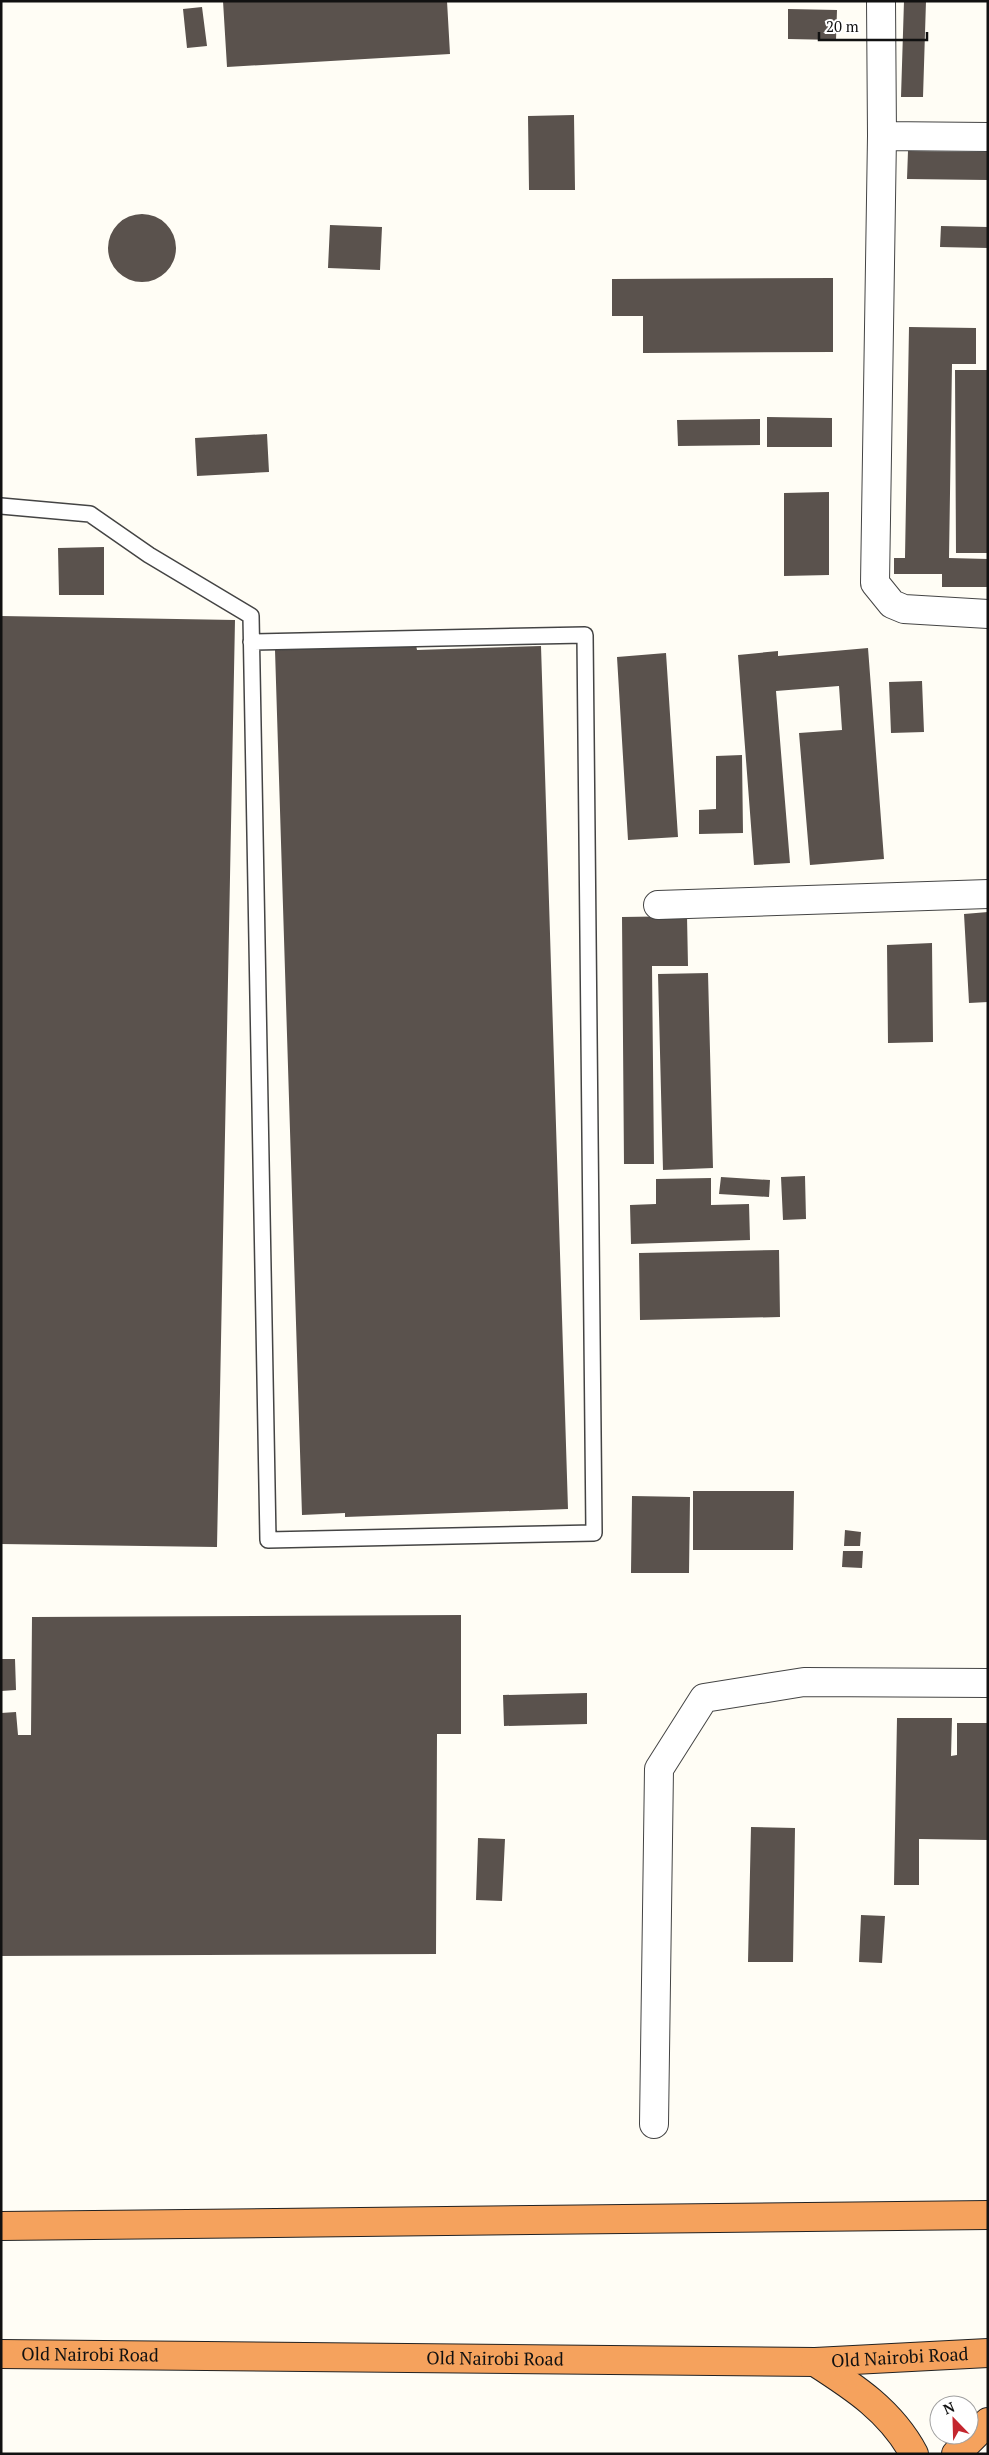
<svg xmlns="http://www.w3.org/2000/svg" width="989" height="2455" font-family="'PT Serif',serif">
	<style>
		.building { fill: #5a524d }
		.lines { fill: none; stroke-linecap: round; stroke-linejoin: round }
		.lane-casing { stroke: #444; stroke-width: 18 }
		.street-casing { stroke: #444; stroke-width: 30 }
		.highway-casing { stroke: #222; stroke-width: 30 }
		.lane { stroke: #fff; stroke-width: 15 }
		.street { stroke: #fff; stroke-width: 28 }
		.highway { stroke: #f5a25d; stroke-width: 28 }
		.labels { text-anchor: middle; stroke-width: 5; stroke-linejoin: round; paint-order: stroke }
		.street-label { font-size: 18px; fill: #111; stroke: #fff }
	</style>
	<rect width="100%" height="100%" fill="#fffdf5"/>
	<path class="building" d="M223 1H447L450 54 227 67Z
		M904 1H926L923 97H901Z
		M202 7 207 46 187 48 183 9Z
		M788 9 837 10 836 40 788 39Z
		M574 115 575 190H529L528 116Z
		M908 151 988 152V180L907 179Z
		M108 248a34 34 0 1 1 68 0a34 34 0 1 1-68 0Z
		M330 225 382 227 380 270 328 268Z
		M941 226 988 227V248L940 247Z
		M833 278V352L643 353V316H612V279Z
		M909 327 976 328V364H952L949 558 988 559V587H942V574H894V558H905Z
		M955 370H988V553H956Z
		M767 417 832 418V447H767Z
		M760 419V445L678 446 677 420Z
		M267 434 269 472 197 476 195 438Z
		M829 492V575L784 576V493Z
		M104 547V595H59L58 548Z
		M1 616 235 620 217 1547 1 1544Z
		M416 645 417 650 541 646 568 1509 345 1517V1513L302 1515 275 650Z
		M868 648 884 859 810 865 799 733 842 730 839 686 776 691 790 863 754 865 738 655 778 651V656Z
		M666 653 678 837 628 840 617 657Z
		M922 681 924 732 891 733 889 682Z
		M742 755 743 833 699 834V810L716 809V756Z
		M988 912V1002L969 1003 964 914Z
		M687 916 688 966H652L654 1164H624L622 917Z
		M932 943 933 1042 888 1043 887 945Z
		M708 973 713 1168 663 1170 658 974Z
		M805 1176 806 1219 783 1220 781 1177Z
		M721 1177 770 1180 769 1197 719 1194Z
		M711 1178V1205L749 1204 750 1240 631 1244 630 1205 656 1204V1179Z
		M779 1250 780 1317 640 1320 639 1253Z
		M693 1491H794L793 1550H693Z
		M632 1496 690 1497 689 1573H631Z
		M845 1530 861 1532 860 1546H844Z
		M843 1551H863L862 1568 842 1567Z
		M461 1615V1734H437L436 1954 1 1956V1713L16 1712 18 1735H31L32 1617Z
		M1 1659H15L16 1690 1 1691Z
		M587 1693V1724L504 1726 503 1695Z
		M897 1718H952L951 1756 957 1755V1723H988V1840L919 1839V1885H894Z
		M751 1827 795 1828 793 1962H748Z
		M478 1838 505 1839 502 1901 476 1900Z
		M861 1915 885 1916 882 1963 859 1962Z"/>
	<g class="lines">
		<g class="lane-casing">
			<path id="lane" d="M1 506 90 514 149 555 251 616 268 1540 594 1533 585 635 251 642"/>
		</g>
		<g class="street-casing">
			<path id="street" d="M881 1 882 136 875 583 892 604 904 609 988 614
				M882 136 988 137
				M658 905 988 894
				M654 2124 659 1769 704 1698 804 1682 988 1683"/>
		</g>
		<g class="highway-casing">
			<g id="highway">
				<path d="M1 2226 988 2215"/>
				<path id="s1" d="M1 2354 815 2362 988 2353"/>
				<path d="M815 2362C854 2387 891 2411 914 2454"/>
				<path d="M956 2454 988 2422"/>
			</g>
		</g>
		<use href="#lane" class="lane"/>
		<use href="#street" class="street"/>
		<use href="#highway" class="highway"/>
	</g>
	<g class="labels">
		<g class="street-label">
			<text dy="6" stroke="none"><textPath href="#s1" startOffset="89">Old Nairobi Road</textPath></text>
			<text dy="6" stroke="none"><textPath href="#s1" startOffset="899">Old Nairobi Road</textPath></text>
			<text dy="6" stroke="none"><textPath href="#s1" startOffset="494">Old Nairobi Road</textPath></text>
		</g>
	</g>
	<rect width="989" height="2455" fill="none" stroke="#111111" stroke-width="5"/>
	<g transform="translate(954 2420) rotate(337)"><circle r="24" fill="#ffffff" stroke="#a0a0a0"/>
	<path d="M0-4L9 19L0 12L-9 19Z" fill="#c4262e"/>
	<text y="-8" font-size="14" font-weight="bold" text-anchor="middle" fill="#111111">N</text>
	</g>
	<path d="M819 32v8h108v-8" fill="none" stroke="#111111" stroke-width="2.5"/>
	<text x="826" y="32" font-size="15" fill="#111111" stroke="#ffffff" stroke-width="4" paint-order="stroke">20 m</text>
</svg>
